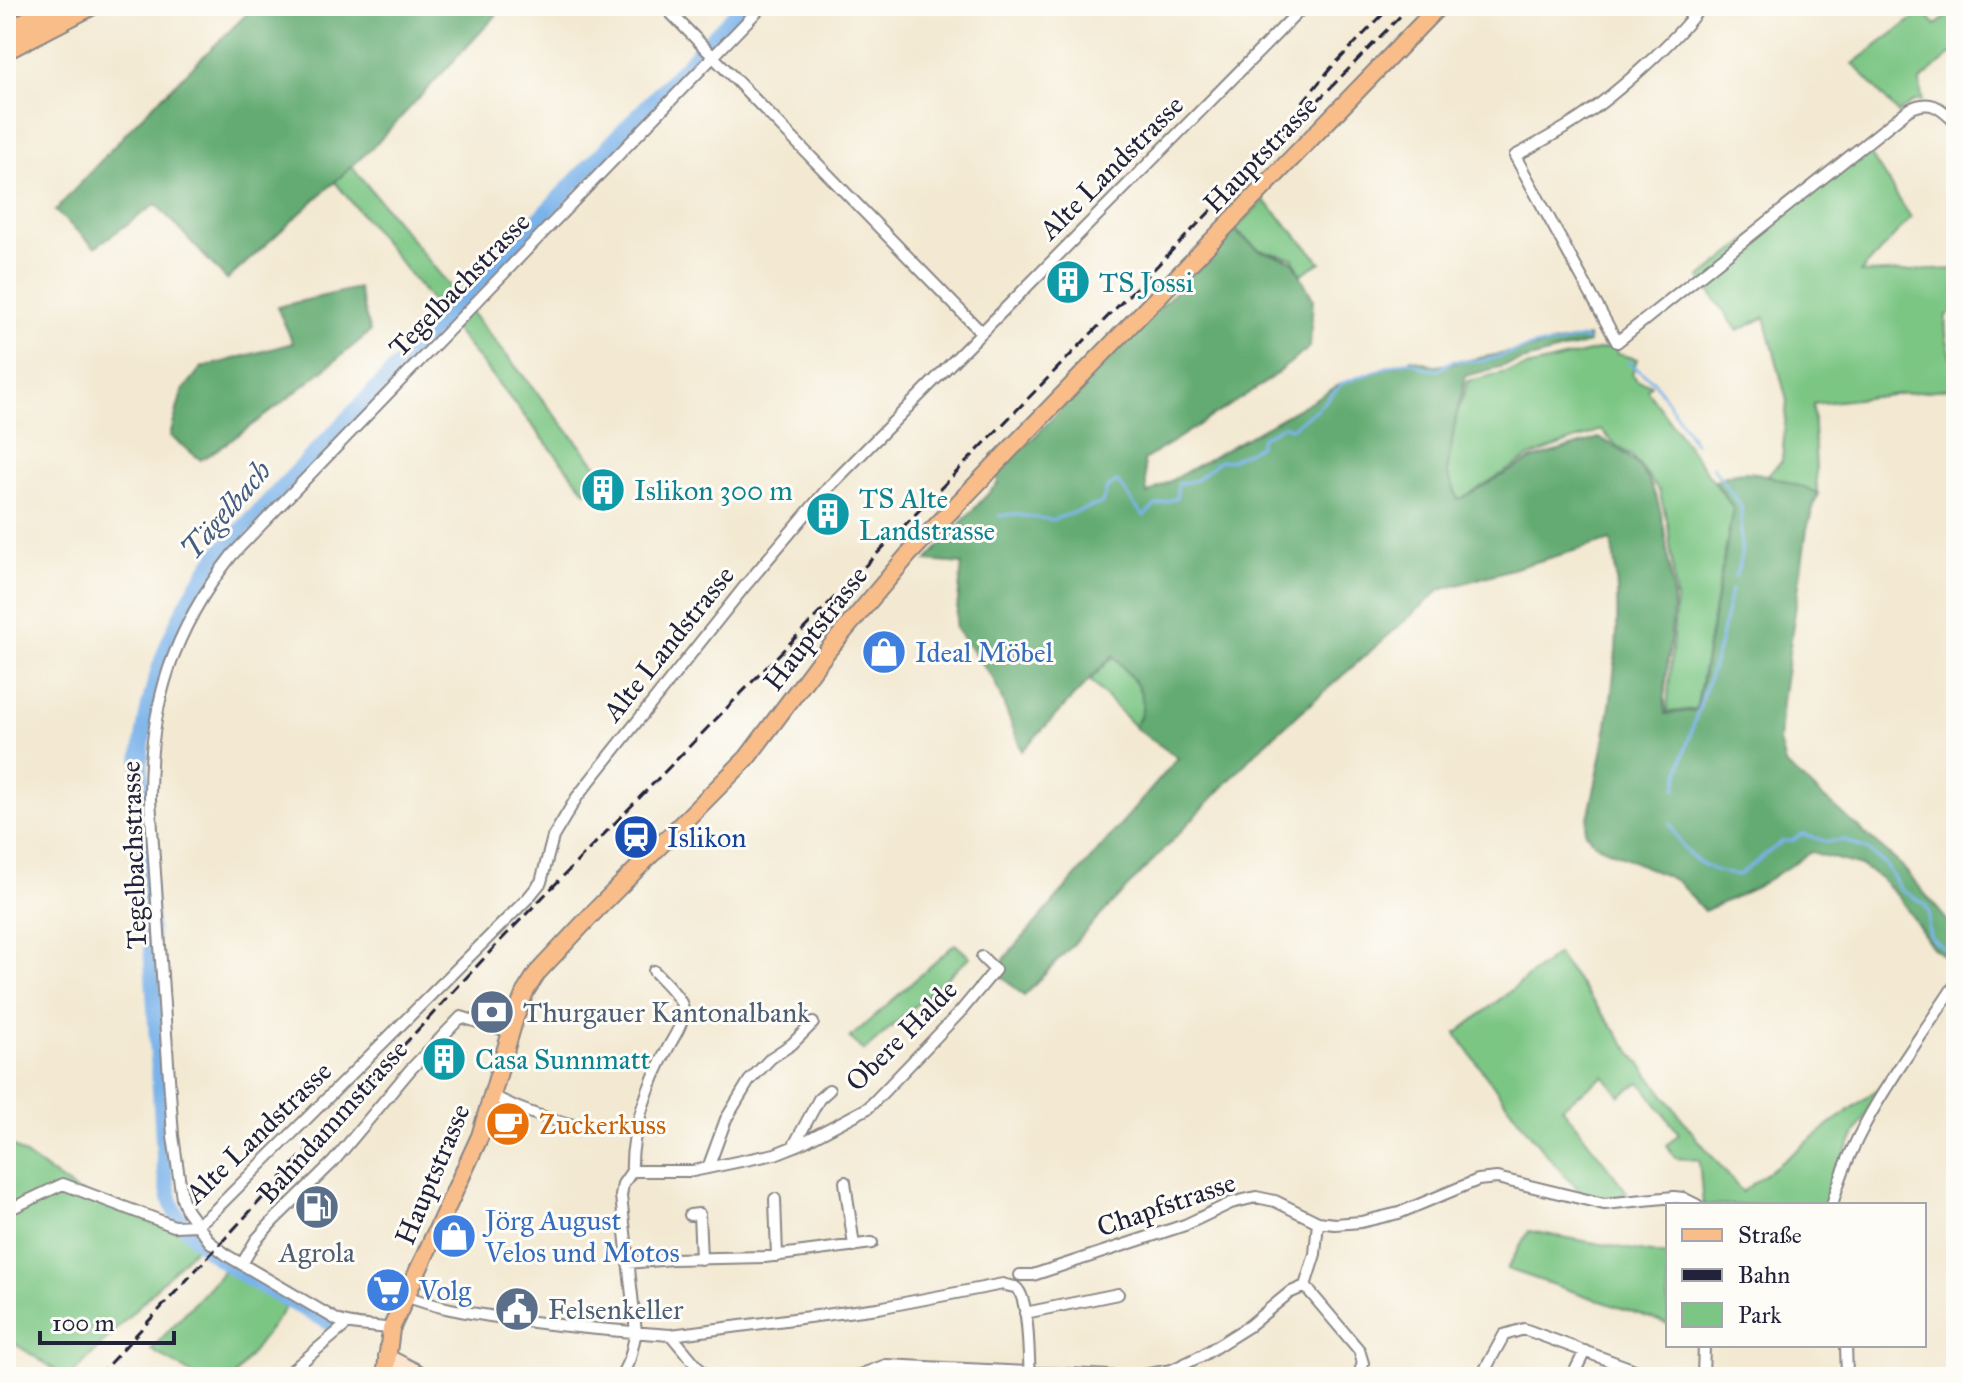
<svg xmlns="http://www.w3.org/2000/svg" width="1962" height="1383" font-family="'IM FELL Great Primer',serif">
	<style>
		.green { fill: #7bc684; stroke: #4e7460; stroke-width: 2 }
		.forest { fill: #64ab72; stroke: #436656; stroke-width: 2 }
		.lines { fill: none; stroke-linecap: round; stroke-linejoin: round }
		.stream { stroke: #7ab2ea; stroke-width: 3 }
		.river { stroke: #7ab2ea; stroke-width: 16 }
		.street-casing { stroke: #8a8686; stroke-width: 14 }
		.secondary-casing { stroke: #8a8686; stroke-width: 18 }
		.primary-casing { stroke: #8a8686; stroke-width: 20 }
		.highway-casing { stroke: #8a8686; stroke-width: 22 }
		.street { stroke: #fff; stroke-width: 10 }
		.secondary { stroke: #fce5d0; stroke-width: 14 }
		.primary { stroke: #f8bd89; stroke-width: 16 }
		.highway { stroke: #f8bd89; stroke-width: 18 }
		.rail { stroke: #22223b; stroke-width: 3; stroke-dasharray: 12 6; stroke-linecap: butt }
		.labels { text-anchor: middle; stroke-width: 6; stroke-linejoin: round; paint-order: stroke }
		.street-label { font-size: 28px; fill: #22223b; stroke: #fdfcf7 }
		.culture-label { font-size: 28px; fill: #0d838f; stroke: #fdfcf7; text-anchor: start }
		.shop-label { font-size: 28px; fill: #366cbe; stroke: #fdfcf7; text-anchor: start }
		.transit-label { font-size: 28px; fill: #164399; stroke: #fdfcf7; text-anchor: start }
		.service-label { font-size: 28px; fill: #4e5e75; stroke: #fdfcf7; text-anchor: start }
		.food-label { font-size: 28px; fill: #c56008; stroke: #fdfcf7; text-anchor: start }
		.water-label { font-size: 30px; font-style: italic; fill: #455c81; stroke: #fdfcf7 }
	</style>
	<rect width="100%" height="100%" fill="#fdfcf7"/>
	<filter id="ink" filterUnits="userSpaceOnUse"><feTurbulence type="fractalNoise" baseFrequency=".0125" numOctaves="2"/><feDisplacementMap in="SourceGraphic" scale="16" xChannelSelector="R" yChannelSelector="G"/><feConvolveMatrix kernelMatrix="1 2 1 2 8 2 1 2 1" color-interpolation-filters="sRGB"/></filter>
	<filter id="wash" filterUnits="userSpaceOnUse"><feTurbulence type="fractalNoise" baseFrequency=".006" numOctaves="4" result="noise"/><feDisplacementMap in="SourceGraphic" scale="32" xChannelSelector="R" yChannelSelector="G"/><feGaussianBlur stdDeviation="1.8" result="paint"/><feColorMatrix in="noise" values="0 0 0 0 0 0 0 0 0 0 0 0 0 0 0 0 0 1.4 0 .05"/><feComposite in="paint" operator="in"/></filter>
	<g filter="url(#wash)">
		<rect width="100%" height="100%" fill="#f3e9d2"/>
		<path class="green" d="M1956 9V50L1920 81 1922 101H1915L1898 113 1853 64 1923 11 1936 25Z
			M1866 147 1911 218 1860 273 1956 269V309L1946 316C1943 344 1956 359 1956 384L1944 389 1813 404 1817 493 1767 475 1782 461 1787 401 1765 317 1738 331 1700 278Z
			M344 157 606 477 586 492 327 172Z
			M1264 200 1321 262 1301 274 1293 258 1260 250 1235 230Z
			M1614 346 1617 354 1637 359 1632 374 1638 381 1651 384 1647 390 1733 508 1696 709 1667 712 1676 600 1668 524 1659 491 1632 456 1616 445 1601 430 1529 457 1459 500 1447 472 1457 415 1468 381Z
			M1114 656 1144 693 1142 715 1135 727 1090 680Z
			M955 944 970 957 864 1051 850 1038Z
			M1557 954 1696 1137 1742 1192 1885 1083C1862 1121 1835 1162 1828 1205H1703L1699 1160 1675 1158 1667 1145 1679 1134 1640 1082 1620 1096 1604 1076 1562 1107 1627 1192C1617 1200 1607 1203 1593 1199 1564 1188 1479 1065 1456 1034Z
			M9 1143 76 1191 176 1231H186L199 1244 70 1377H66L6 1338V1145Z
			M1529 1231 1668 1256V1324L1507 1269Z
			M226 1268 286 1307 234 1377H198L151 1350Z"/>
		<path class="forest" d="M255 6H505L373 147 227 280 156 204 95 247 55 211 138 120Z
			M1234 231 1259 250 1293 261 1313 299 1310 347 1263 384 1144 460 1147 494 1343 383 1412 359 1438 366 1588 337 1589 343 1466 376 1456 416 1447 472 1458 500 1530 460 1599 438C1653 462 1663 504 1668 559 1670 573 1673 588 1673 602 1673 639 1663 677 1665 714L1697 710 1733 508 1715 481C1749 460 1783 482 1818 493L1807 529 1782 701 1779 741 1785 764 1901 865 1956 931V965L1933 948 1898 896 1880 878 1861 866 1811 852 1757 887 1704 911 1677 881 1595 844 1585 831C1606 743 1629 629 1611 540L1440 590 1260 748 1024 996 995 970 1178 758 1134 727C1156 696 1132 680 1113 655L1022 751 994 680 955 628 962 564 926 561 998 483 997 475Z
			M358 288 370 332C315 377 261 422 201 460L170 436 182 392 201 368 293 343 277 307Z"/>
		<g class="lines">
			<path class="stream" d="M1628 362 1654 381 1695 443
				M1712 466 1741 507V559L1735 577
				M999 516 1012 514 1052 520 1102 503 1107 488 1117 482C1128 492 1133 506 1144 516L1155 506 1176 498 1178 484 1196 480 1219 461 1231 460 1259 446 1261 438 1284 425 1291 428 1318 408 1343 383 1398 363 1412 361 1426 369 1438 370 1452 361H1483L1537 345H1556L1581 338 1587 340
				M1676 789 1682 760 1719 647 1731 590
				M1670 824C1685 856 1703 872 1739 875L1783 841H1792L1802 834 1828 842 1845 840 1866 849 1885 864 1901 890 1925 904 1929 912 1928 928 1931 938 1953 956"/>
			<path class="river" d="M334 1325C285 1297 213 1267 180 1220 170 1207 168 1189 165 1173L140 762C148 683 173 613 222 550L743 6"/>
		</g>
	</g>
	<g filter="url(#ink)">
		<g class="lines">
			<g class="street-casing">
				<path id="street" d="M664 6 981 332
					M1701 6C1677 40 1615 95 1579 119 1559 132 1537 144 1515 156L1617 342 1908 110C1930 98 1940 107 1956 123
					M493 1096C523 1112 550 1120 583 1127
					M793 1147 819 1099 829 1090
					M708 1168 726 1119 749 1081 771 1058 792 1044 813 1023
					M632 1171H693L775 1154 800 1144 868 1108 961 1011 995 970 982 957
					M632 1171C630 1132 650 1080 669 1046 675 1035 687 1018 682 1005 677 993 663 981 654 971
					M845 1182 854 1246
					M775 1199 777 1256
					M1832 1205C1855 1120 1910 1055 1956 983
					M6 1211 63 1184 174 1226 197 1225 213 1212 528 898 541 882 553 837 577 797 745 586 828 488 1304 6
					M690 1215 699 1214 701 1259
					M1318 1222 1315 1254 1305 1286 1359 1350 1363 1363 1358 1377
					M628 1263 672 1259 765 1257 872 1243
					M242 1264 256 1240 273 1221 333 1162 410 1070 461 1017 511 1032
					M1020 1275H1033L1185 1225 1231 1203 1256 1197 1275 1201 1318 1222 1335 1224 1361 1222 1399 1213 1478 1180 1497 1178 1604 1204 1674 1197 1683 1198 1697 1205
					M406 1296C436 1308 471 1313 503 1318 559 1326 615 1331 671 1335L706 1377
					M1025 1313 1118 1294
					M391 1329C373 1325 353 1327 337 1320L228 1256 210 1242 187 1211 182 1198 173 1136 150 800C149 704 173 630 232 555L762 6
					M671 1335 878 1308 1003 1284C1004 1285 1015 1287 1015 1287 1030 1296 1028 1358 1030 1375
					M1846 1345 1847 1377
					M284 1377 347 1324
					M621 1377 630 1358 636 1332 621 1196 623 1184 632 1171
					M854 1377 886 1365 1131 1377 1172 1370 1203 1355 1249 1326 1289 1293 1305 1286
					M1481 1377 1504 1335 1524 1329 1654 1377
					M1572 1377 1585 1351
					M1703 1377 1704 1345"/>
			</g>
			<g class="secondary-casing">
				<path id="secondary" d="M386 1356 427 1377"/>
			</g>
			<g class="primary-casing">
				<path id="primary" d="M385 1377 391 1329 480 1136 515 1018 525 992 537 973 596 910 747 758 828 650 908 555 1439 6"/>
			</g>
			<g class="highway-casing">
				<path id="highway" d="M6 32 56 6
					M6 50 91 6"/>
			</g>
			<use href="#street" class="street"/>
			<use href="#secondary" class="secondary"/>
			<use href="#primary" class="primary"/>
			<use href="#highway" class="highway"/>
			<path class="rail" d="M1302 103 1330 69 1391 6
				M97 1377 501 940 1410 6"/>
		</g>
	</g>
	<defs>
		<g id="building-disc" transform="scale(2.3)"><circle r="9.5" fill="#0f9aa8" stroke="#fdfcf7"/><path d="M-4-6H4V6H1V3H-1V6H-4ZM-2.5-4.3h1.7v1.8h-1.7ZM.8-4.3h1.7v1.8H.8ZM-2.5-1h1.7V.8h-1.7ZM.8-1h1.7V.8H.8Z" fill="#fff"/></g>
		<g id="shop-disc" transform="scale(2.3)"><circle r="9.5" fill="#3f7fe0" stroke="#fdfcf7"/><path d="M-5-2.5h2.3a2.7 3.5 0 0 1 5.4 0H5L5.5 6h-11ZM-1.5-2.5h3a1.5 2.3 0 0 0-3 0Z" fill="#fff"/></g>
		<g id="station-disc" transform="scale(2.3)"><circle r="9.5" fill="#1a4fb4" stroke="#fdfcf7"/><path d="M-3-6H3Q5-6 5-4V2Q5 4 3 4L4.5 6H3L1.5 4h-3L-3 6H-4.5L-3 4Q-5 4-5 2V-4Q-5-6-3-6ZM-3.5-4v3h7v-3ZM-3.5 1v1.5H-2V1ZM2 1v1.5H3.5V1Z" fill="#fff"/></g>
		<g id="bank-disc" transform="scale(2.3)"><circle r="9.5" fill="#5c6f8a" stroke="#fdfcf7"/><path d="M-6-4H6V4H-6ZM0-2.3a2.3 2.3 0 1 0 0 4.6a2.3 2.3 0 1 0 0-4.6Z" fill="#fff"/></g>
		<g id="cafe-disc" transform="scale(2.3)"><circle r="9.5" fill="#e8710a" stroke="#fdfcf7"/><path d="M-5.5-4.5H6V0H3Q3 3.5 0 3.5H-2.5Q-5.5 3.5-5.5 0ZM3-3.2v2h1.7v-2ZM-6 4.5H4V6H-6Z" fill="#fff"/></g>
		<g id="fuel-disc" transform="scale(2.3)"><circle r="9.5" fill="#5c6f8a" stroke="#fdfcf7"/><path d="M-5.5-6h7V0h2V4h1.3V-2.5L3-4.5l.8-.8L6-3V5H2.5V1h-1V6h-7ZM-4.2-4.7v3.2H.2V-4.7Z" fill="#fff"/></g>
		<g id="supermarket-disc" transform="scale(2.3)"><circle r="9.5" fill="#3f7fe0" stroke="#fdfcf7"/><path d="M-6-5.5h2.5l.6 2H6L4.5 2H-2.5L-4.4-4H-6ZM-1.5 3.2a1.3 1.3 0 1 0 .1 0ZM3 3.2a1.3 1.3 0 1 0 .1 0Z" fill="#fff"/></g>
		<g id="civic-disc" transform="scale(2.3)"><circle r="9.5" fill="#5c6f8a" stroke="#fdfcf7"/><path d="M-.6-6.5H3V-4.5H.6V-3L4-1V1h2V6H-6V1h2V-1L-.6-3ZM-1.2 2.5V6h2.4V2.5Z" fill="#fff"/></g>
	</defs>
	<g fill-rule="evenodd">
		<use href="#building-disc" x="1068" y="282"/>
		<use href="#building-disc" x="603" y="490"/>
		<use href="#building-disc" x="828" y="514"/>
		<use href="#shop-disc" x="884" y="652"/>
		<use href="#station-disc" x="636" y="837"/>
		<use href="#bank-disc" x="492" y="1012"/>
		<use href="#building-disc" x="444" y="1059"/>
		<use href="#cafe-disc" x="508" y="1124"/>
		<use href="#fuel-disc" x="317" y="1207"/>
		<use href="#shop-disc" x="454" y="1236"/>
		<use href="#supermarket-disc" x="388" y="1290"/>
		<use href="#civic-disc" x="517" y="1309"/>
	</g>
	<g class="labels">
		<g class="street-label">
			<text transform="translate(1260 154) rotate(-46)" y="10">Hauptstrasse</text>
			<text transform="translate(1111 167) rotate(-45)" y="10">Alte Landstrasse</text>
			<text transform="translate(459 284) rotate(-46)" y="10">Tegelbachstrasse</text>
			<text transform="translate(815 628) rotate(-52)" y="10">Hauptstrasse</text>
			<text transform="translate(668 643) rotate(-51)" y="10">Alte Landstrasse</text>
			<text transform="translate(133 855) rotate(-92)" y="10">Tegelbachstrasse</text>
			<text transform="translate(901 1035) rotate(-45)" y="10">Obere Halde</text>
			<text transform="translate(332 1121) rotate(-48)" y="10">Bahndammstrasse</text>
			<text transform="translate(258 1132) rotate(-44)" y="10">Alte Landstrasse</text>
			<text transform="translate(432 1174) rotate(-67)" y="10">Hauptstrasse</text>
			<text transform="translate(1166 1204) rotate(-19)" y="10">Chapfstrasse</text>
		</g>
		<g class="culture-label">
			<text x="1099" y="292">TS Jossi</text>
			<text x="634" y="500">Islikon 300 m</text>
			<text x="859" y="508">TS Alte<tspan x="859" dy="32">Landstrasse</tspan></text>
			<text x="475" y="1069">Casa Sunnmatt</text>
		</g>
		<g class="shop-label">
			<text x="915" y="662">Ideal Möbel</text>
			<text x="485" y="1230">Jörg August<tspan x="485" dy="32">Velos und Motos</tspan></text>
			<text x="419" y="1300">Volg</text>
		</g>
		<g class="transit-label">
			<text x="667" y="847">Islikon</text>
		</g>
		<g class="service-label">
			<text x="523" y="1022">Thurgauer Kantonalbank</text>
			<text x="317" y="1262" text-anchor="middle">Agrola</text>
			<text x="548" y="1319">Felsenkeller</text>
		</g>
		<g class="food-label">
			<text x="539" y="1134">Zuckerkuss</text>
		</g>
		<g class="water-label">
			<text transform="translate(226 510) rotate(-49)" y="10">Tägelbach</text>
		</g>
	</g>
	<rect width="1962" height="1383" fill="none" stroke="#fdfcf7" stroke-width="32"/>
	<rect x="1666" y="1203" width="260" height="144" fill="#fdfcf7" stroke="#a5a5ac" stroke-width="2"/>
	<rect x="1682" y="1229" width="40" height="12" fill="#f8bd89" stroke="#a5a5ac" stroke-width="2"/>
	<text x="1738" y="1243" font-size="24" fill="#22223b">Straße</text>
	<rect x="1682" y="1269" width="40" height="12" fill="#22223b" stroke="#a5a5ac" stroke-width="2"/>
	<text x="1738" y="1283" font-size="24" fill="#22223b">Bahn</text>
	<rect x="1682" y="1303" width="40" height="24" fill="#7bc684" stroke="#a5a5ac" stroke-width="2"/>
	<text x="1738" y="1323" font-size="24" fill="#22223b">Park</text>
	<path d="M40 1331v12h134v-12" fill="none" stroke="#22223b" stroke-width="4"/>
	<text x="52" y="1331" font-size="24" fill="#22223b" stroke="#fdfcf7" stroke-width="6" paint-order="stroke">100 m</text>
</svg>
